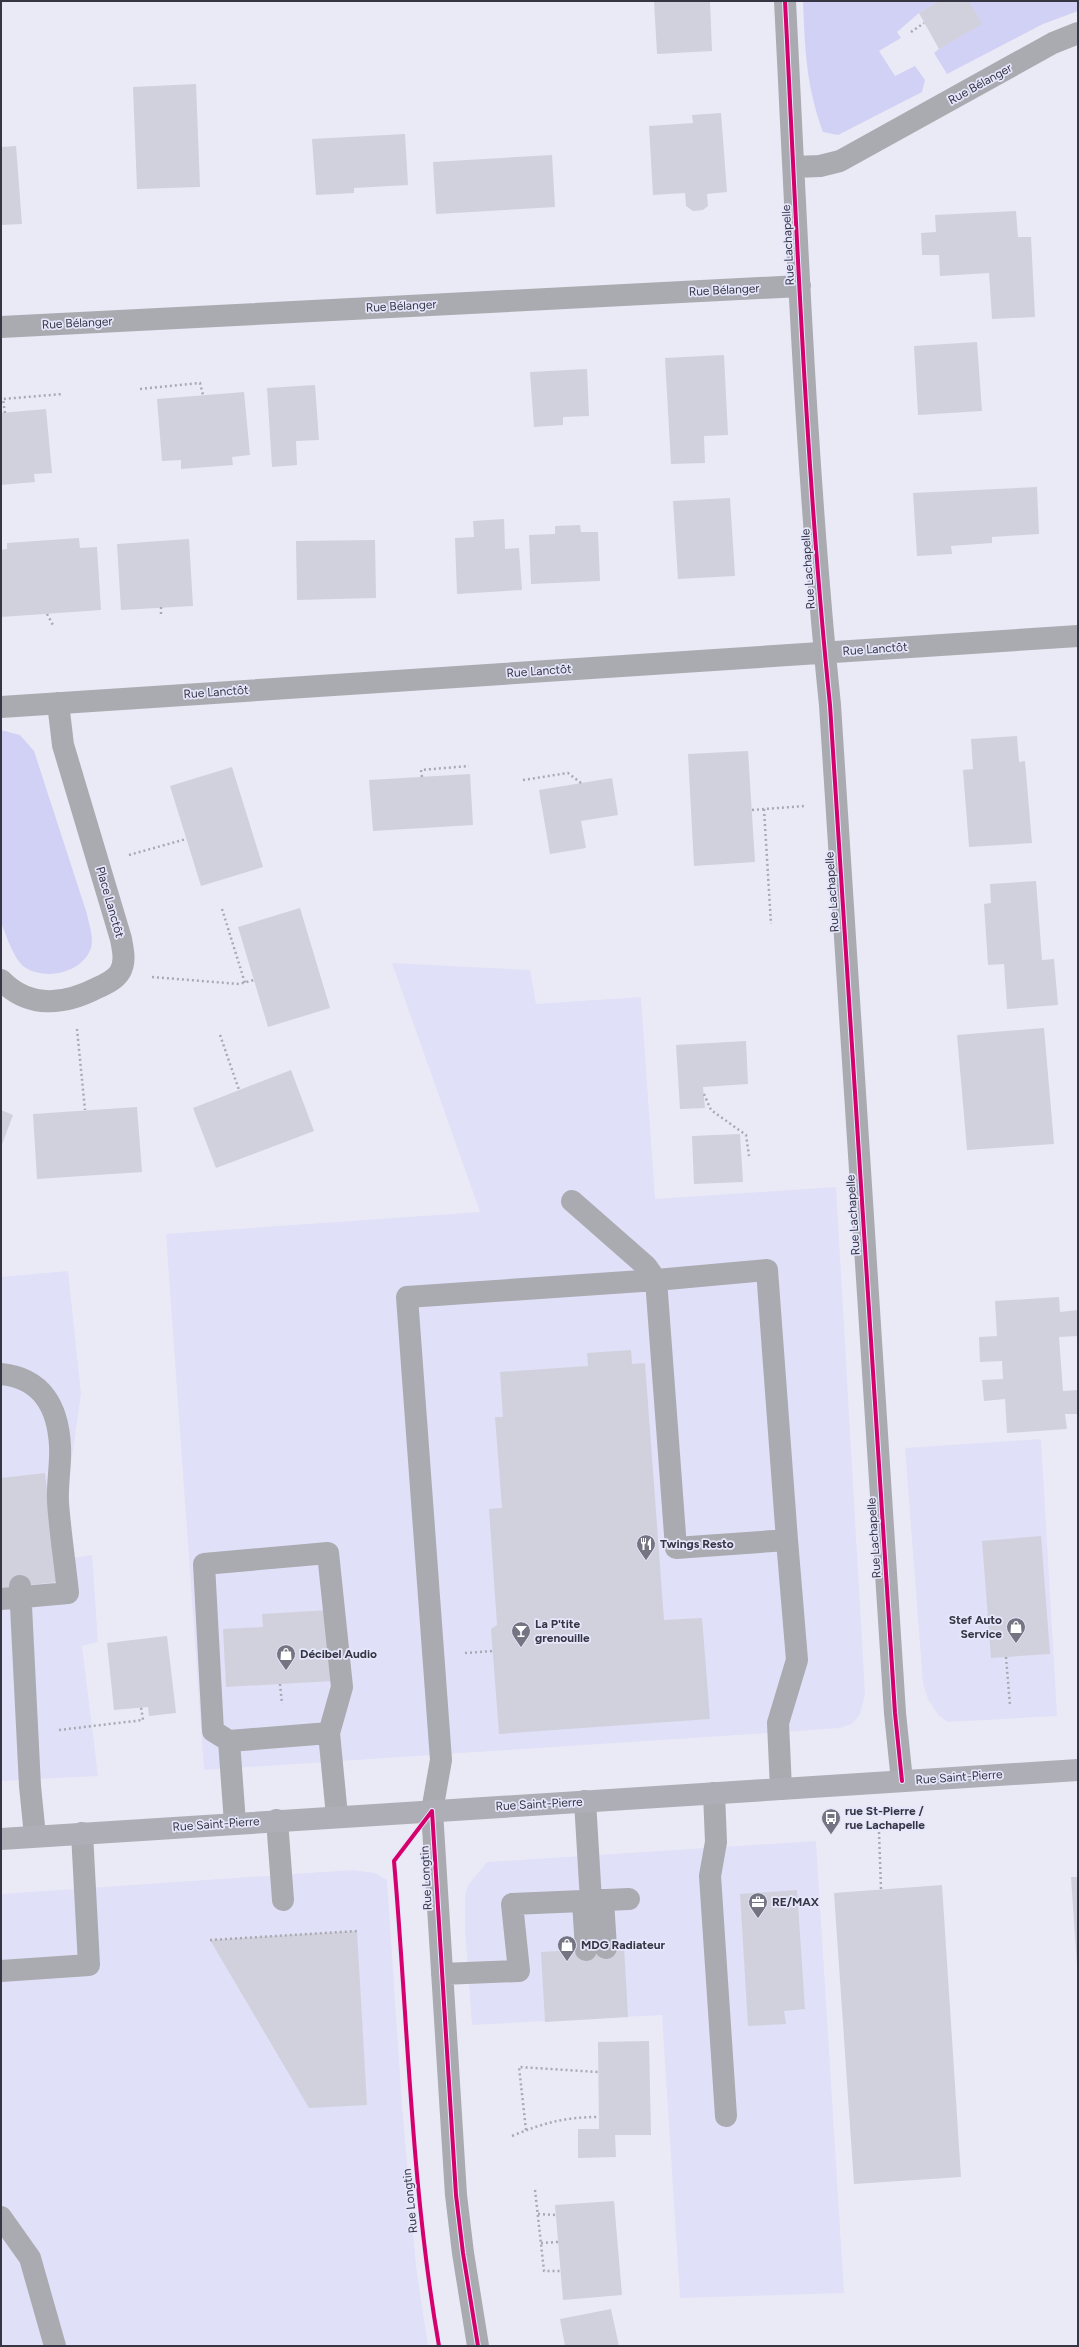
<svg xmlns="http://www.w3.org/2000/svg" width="1079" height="2347" font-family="Figtree,sans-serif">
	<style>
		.built { fill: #e0e0f8 }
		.green { fill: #d1d1f5 }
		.building { fill: #d1d1dd }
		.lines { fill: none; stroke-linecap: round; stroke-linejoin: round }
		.path { stroke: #a9a9b1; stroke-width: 2.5; stroke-dasharray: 2 3; stroke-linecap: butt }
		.minor { stroke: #aaaab1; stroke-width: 22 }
		.major { stroke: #aeaeb6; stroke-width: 22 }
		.cycleway-casing { stroke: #e5e6fb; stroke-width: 6 }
		.cycleway { stroke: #d6006c; stroke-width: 4 }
		.labels { text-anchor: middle; stroke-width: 3.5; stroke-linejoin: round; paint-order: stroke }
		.street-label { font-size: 12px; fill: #353543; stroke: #e5e6fb }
		.poi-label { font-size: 12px; font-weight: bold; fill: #353543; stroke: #e5e6fb; text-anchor: start }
	</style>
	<rect width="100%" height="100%" fill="#eaeaf6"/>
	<path class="built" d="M392 963 530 970 536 1004 641 997 655 1199 836 1187 865 1694 860 1714 852 1724 840 1728 812 1730 204 1770 166 1234 480 1212Z
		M68 1271 81 1394 66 1498 72 1558 92 1555 98 1642 82 1646 98 1776 1 1781V1277Z
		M1041 1439 1057 1716 948 1722 939 1716 928 1699 923 1684 905 1448Z
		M816 1841 844 2293 680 2298 662 2015 472 2025 465 1929V1897L468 1885 487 1862Z
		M353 1870 375 1873 387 1880 402 2105 416 2266 428 2346H1V1894Z"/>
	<path class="green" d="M803 1H939L919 13 897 32 901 38 879 51 895 76 915 66 925 80 922 92 838 135 823 132C806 85 805 50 803 1Z
		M969 1H1078V11L1043 24 947 74 934 53 939 49Z
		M1 730 20 735 34 751 87 914C89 925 94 937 91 948 83 972 47 981 26 968 14 961 6 935 1 922Z"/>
	<path class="building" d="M654 1H710L712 51 657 54Z
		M939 1H969L982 24 939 49 919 13Z
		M196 84 200 187 137 189 133 87Z
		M721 113 727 192 707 194 708 206 703 210 693 211 686 206 685 193 653 195 649 126 693 123 692 115Z
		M405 134 408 185 354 188V193L316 195 312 139Z
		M16 146 22 224 1 225V147Z
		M552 155 555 207 436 214 433 162Z
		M1016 211 1018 237H1031L1035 317 992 319 989 273 940 276 939 255H922L921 233 936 232 935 215Z
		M977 342 982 411 918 415 914 346Z
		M724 355 728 435 704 436 705 463 671 464 665 358Z
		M587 369 589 416 563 417V425L534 427 530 372Z
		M315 385 319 440 296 441 297 465 272 467 267 388Z
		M244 392 250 455 232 457 233 465 181 469V460L162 461 157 399Z
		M46 409 52 473 34 474 35 482 1 485V413Z
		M1037 487 1039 534 992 537V543L951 546 952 554 917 556 913 493Z
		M730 498 735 576 678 579 673 501Z
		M504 519 505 549 519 548 522 590 457 594 455 538 474 537 473 521Z
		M580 525 581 532H598L600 581 531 584 529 535 555 534V526Z
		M79 538 80 548 97 547 101 610 1 617V550L7 549V543Z
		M189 539 193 606 121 610 117 544Z
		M375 540 376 598 297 600 296 541Z
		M1017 736 1019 762 1025 761 1032 843 969 847 963 770 973 769 971 739Z
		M748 751 755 862 694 866 688 754Z
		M232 767 263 867 201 886 170 786Z
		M470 774 473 825 373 831 369 780Z
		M612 778 618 815 581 821 586 848 550 854 539 790Z
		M1036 881 1042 960 1054 959 1058 1005 1007 1009 1004 964 988 965 984 904 991 903 990 884Z
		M300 908 330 1008 268 1027 238 927Z
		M1044 1028 1054 1144 967 1150 957 1035Z
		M746 1041 748 1084 703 1087 705 1108 680 1109 676 1045Z
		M291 1070 314 1131 216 1168 193 1108Z
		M137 1107 142 1172 37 1179 33 1114Z
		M1 1110 13 1115 1 1147Z
		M740 1134 743 1182 694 1184 692 1136Z
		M1059 1297 1060 1312 1078 1310V1336L1059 1337 1063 1391 1078 1390V1414H1065L1067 1429 1007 1433 1005 1399 984 1401 982 1380 1003 1379 1002 1361 980 1362 979 1337 997 1336 995 1301Z
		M631 1350 632 1364 645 1363 664 1620 702 1618 710 1719 499 1734 491 1629 497 1625 489 1509 502 1508 495 1417H503L500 1372 588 1366 587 1353Z
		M45 1473 58 1582 1 1588V1478Z
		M1041 1536 1050 1654 991 1658 982 1541Z
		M329 1610 333 1681 226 1687 223 1629 263 1627 262 1614Z
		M167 1636 176 1713 149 1716 148 1707 114 1710 107 1643Z
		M1071 1877H1078V1966H1077Z
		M942 1885 961 2177 854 2184 834 1893Z
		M797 1890 805 2009 784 2011 786 2024 748 2026 740 1894Z
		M357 1931 367 2105 309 2108 210 1940Z
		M624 1947 628 2017 545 2022 541 1952Z
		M649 2041 651 2135H615L616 2157 578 2158V2129H599L598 2042Z
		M614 2201 622 2295 563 2300 555 2205Z
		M611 2309 619 2346H565L560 2319Z"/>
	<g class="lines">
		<path class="path" d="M911 32 924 23
			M140 389 200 383 203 395
			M5 413 3 399 63 394
			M161 607V617
			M47 614 53 625
			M422 777 421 770 469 766
			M523 780 568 773 581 783
			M764 809 771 924
			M752 810 805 806
			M129 855 186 839
			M222 909 245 983
			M152 977 239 984 254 980
			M77 1029 85 1110
			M220 1035 239 1090
			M704 1094 711 1110 746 1135 749 1156
			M465 1653 493 1651
			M1006 1657 1010 1705
			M280 1684 282 1704
			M59 1730 143 1720 141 1707
			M879 1832 881 1889
			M210 1940 357 1931
			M526 2130 519 2067 598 2072
			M512 2136C543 2123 565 2117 599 2117
			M535 2190 544 2271H560
			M538 2214 556 2215
			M541 2243 558 2242"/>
		<path class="minor" d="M785 1C797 236 806 471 830 705L895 1713 902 1781
			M794 167 820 166 840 161 1053 43 1078 33
			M1 327 800 286
			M1 707 1078 636
			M1 980C29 1009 64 1005 97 988 106 984 115 980 120 972 126 961 123 951 121 939L63 745 58 703
			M572 1201 646 1266 656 1280 676 1548 787 1540 797 1660 778 1723 781 1789
			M1 1374C42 1378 58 1407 60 1446 61 1465 57 1483 58 1502 60 1532 65 1563 68 1593L1 1599
			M20 1586 30 1786 35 1836
			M229 1741 213 1731 204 1564 328 1553 342 1687 329 1733
			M714 1793 716 1842 710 1876 726 2116
			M585 1801 591 1901
			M277 1820 283 1900
			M235 1823 229 1741 329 1733 337 1816
			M603 1900 606 1948
			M583 1901 586 1950
			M1 1971 89 1965 82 1833
			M442 1974 519 1971 512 1904 629 1899
			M1 2217 30 2258 55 2346
			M478 2346 463 2253 456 2195 432 1811 441 1760 407 1297 656 1280 767 1270 787 1540"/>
		<path class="major" d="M1 1839 1078 1770"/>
		<g class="cycleway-casing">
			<path id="cycleway" d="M785 1C797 236 806 471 830 705L895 1713 902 1781
				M432 1811 394 1861C408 2023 411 2186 439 2346
				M432 1811 456 2195 463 2253 478 2346"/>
		</g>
		<use href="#cycleway" class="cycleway"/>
	</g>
	<defs>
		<g id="restaurant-pin" transform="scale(1)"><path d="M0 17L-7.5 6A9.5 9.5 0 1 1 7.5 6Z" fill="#747482" stroke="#e5e6fb"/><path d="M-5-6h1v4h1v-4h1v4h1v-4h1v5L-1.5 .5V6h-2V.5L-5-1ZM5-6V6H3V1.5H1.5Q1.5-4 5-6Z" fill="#fff"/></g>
		<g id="shop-pin" transform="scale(1)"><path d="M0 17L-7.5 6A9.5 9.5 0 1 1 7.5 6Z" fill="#747482" stroke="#e5e6fb"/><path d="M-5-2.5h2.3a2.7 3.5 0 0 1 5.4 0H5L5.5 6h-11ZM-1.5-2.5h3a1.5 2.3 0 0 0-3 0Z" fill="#fff"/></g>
		<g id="bar-pin" transform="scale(1)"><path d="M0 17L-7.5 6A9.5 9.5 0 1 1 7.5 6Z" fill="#747482" stroke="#e5e6fb"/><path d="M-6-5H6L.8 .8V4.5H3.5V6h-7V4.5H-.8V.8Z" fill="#fff"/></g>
		<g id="bus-pin" transform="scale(1)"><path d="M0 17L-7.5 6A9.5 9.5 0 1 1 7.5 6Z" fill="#747482" stroke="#e5e6fb"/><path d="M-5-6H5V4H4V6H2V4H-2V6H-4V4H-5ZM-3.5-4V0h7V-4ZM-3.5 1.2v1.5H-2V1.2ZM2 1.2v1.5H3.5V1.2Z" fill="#fff"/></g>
		<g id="office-pin" transform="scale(1)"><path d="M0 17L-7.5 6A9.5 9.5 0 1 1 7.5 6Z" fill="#747482" stroke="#e5e6fb"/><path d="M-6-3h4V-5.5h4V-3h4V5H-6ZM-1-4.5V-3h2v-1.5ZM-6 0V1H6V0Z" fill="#fff"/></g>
	</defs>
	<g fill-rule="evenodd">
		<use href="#restaurant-pin" x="646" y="1544"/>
		<use href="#shop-pin" x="1016" y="1627"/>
		<use href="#bar-pin" x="521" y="1631"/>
		<use href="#shop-pin" x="286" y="1654"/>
		<use href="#bus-pin" x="831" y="1818"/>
		<use href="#office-pin" x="758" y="1902"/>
		<use href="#shop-pin" x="567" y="1945"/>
	</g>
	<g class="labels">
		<g class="street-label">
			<text transform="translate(980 84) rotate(-29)" y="4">Rue Bélanger</text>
			<text transform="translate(788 245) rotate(-93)" y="4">Rue Lachapelle</text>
			<text transform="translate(724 290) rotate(-3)" y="4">Rue Bélanger</text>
			<text transform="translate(401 306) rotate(-3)" y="4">Rue Bélanger</text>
			<text transform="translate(77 323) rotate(-3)" y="4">Rue Bélanger</text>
			<text transform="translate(808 569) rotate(-94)" y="4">Rue Lachapelle</text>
			<text transform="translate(875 649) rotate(-4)" y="4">Rue Lanctôt</text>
			<text transform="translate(539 671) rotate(-4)" y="4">Rue Lanctôt</text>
			<text transform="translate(216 692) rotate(-4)" y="4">Rue Lanctôt</text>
			<text transform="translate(832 892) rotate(-94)" y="4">Rue Lachapelle</text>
			<text transform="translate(110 902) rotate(74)" y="4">Place Lanctôt</text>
			<text transform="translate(853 1215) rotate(-94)" y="4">Rue Lachapelle</text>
			<text transform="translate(874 1538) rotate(-94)" y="4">Rue Lachapelle</text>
			<text transform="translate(959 1777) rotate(-4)" y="4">Rue Saint-Pierre</text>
			<text transform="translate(539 1804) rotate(-3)" y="4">Rue Saint-Pierre</text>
			<text transform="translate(216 1824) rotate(-4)" y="4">Rue Saint-Pierre</text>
			<text transform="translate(426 1878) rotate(-93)" y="4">Rue Longtin</text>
			<text transform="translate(410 2201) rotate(-96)" y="4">Rue Longtin</text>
		</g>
		<g class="poi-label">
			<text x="660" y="1548">Twings Resto</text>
			<text x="1002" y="1624" text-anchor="end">Stef Auto<tspan x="1002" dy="14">Service</tspan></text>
			<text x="535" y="1628">La P'tite<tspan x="535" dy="14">grenouille</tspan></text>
			<text x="300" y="1658">Décibel Audio</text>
			<text x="845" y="1815">rue St-Pierre /<tspan x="845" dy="14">rue Lachapelle</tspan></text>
			<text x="772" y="1906">RE/MAX</text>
			<text x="581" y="1949">MDG Radiateur</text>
		</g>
	</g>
	<rect width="1079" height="2347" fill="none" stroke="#353543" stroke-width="4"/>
</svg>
